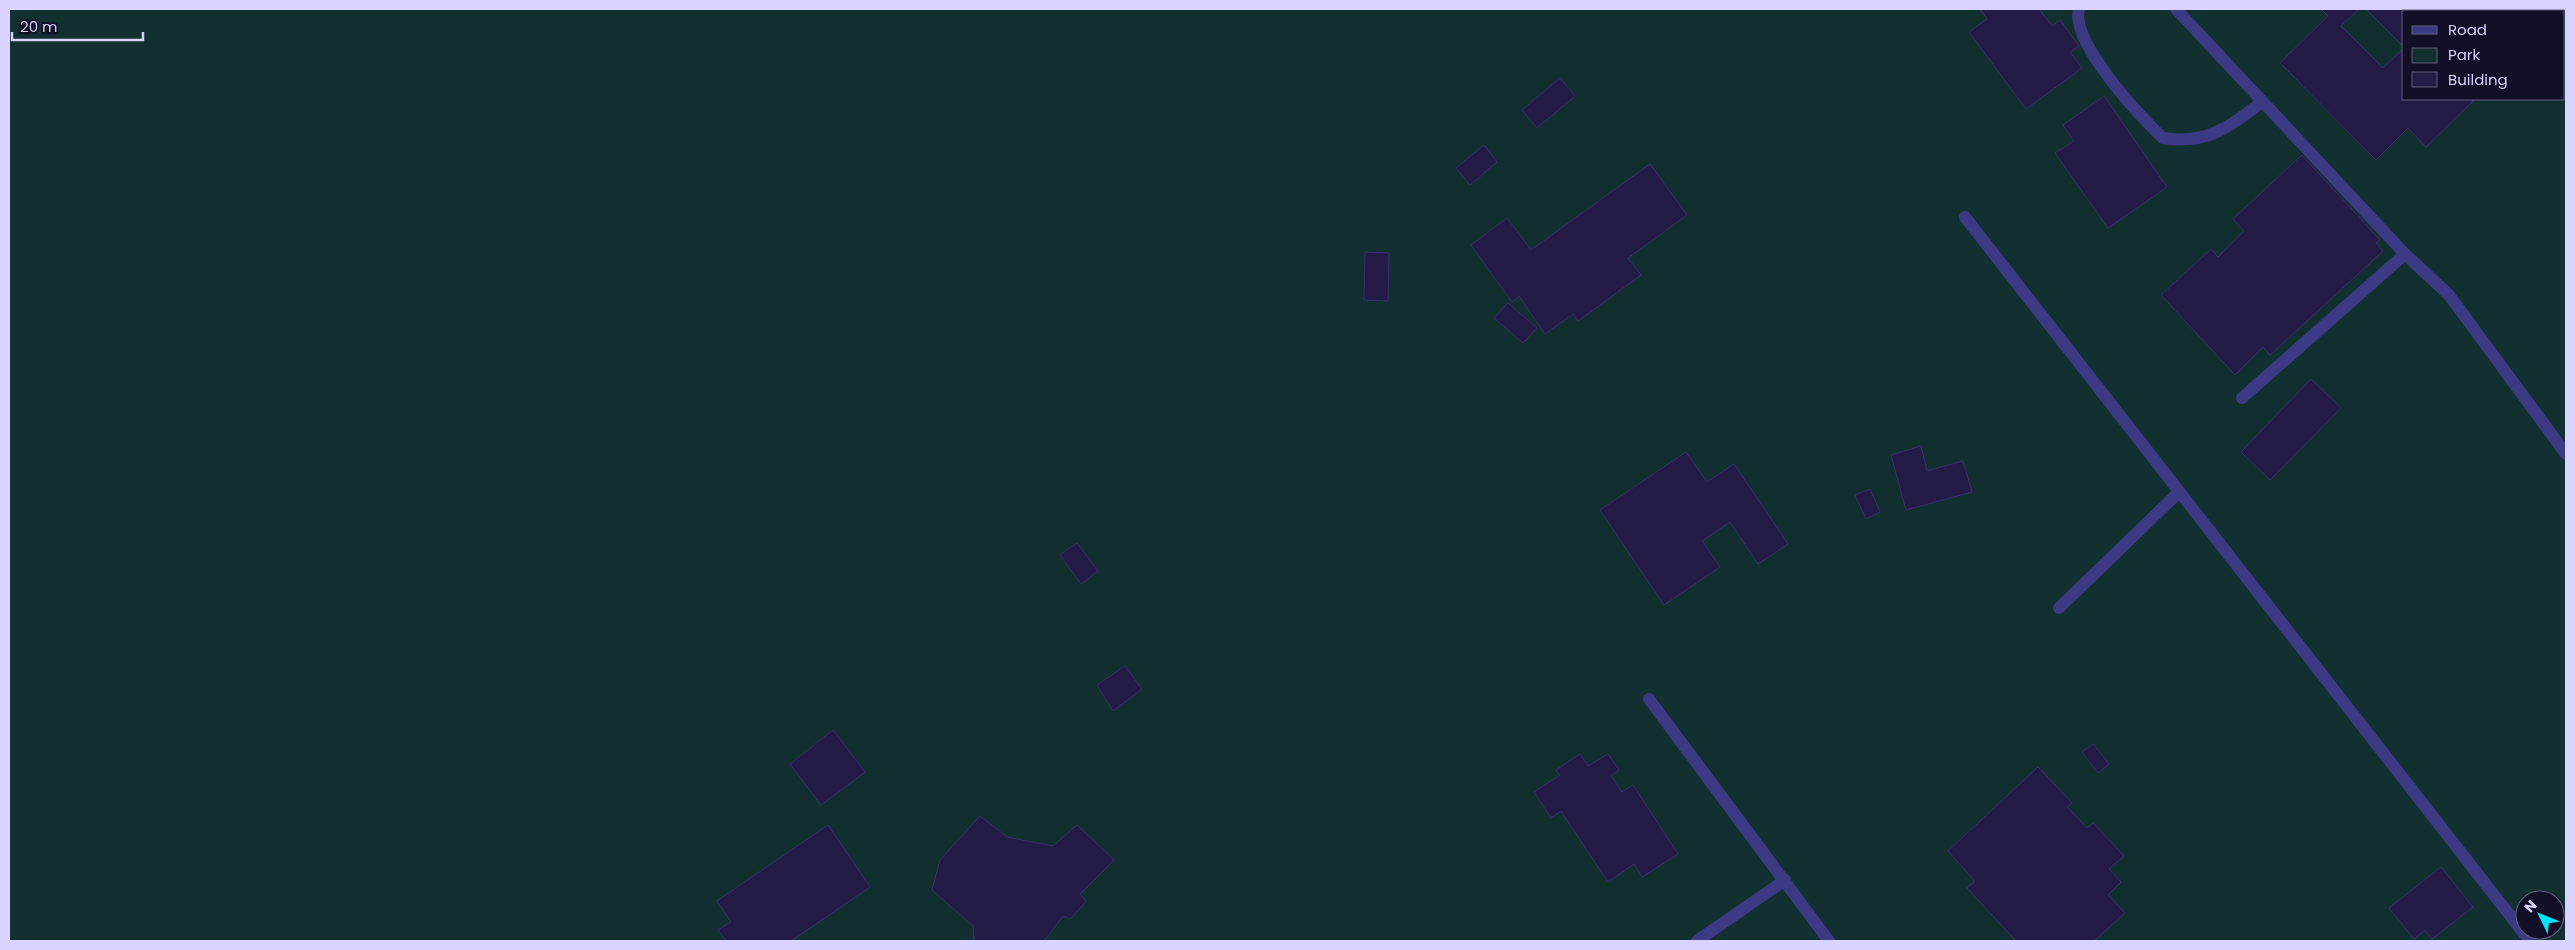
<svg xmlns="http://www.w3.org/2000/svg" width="2575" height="950" font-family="Poppins,sans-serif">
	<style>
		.green { fill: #12302f; fill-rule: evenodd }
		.building { fill: #241b47; stroke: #3b2d73 }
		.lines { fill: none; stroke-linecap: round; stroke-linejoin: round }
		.service { stroke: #3d3a85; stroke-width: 12 }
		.minor { stroke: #3d3a85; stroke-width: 12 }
	</style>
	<rect width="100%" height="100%" fill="#130f26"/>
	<path class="green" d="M9 9H2566V941H9ZM2404 11H2564V99H2404ZM2525 900H2555V930H2525Z"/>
	<path class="building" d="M1980 9H2039L2052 26 2060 20 2079 46 2070 52 2082 68 2026 109 1969 32 1987 19Z
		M2321 9H2359L2341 26 2383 68 2404 48V99H2470L2473 101 2426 147 2408 128 2376 160 2280 63 2328 16Z
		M2366 9H2453L2455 11H2404V47Z
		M1560 78 1575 96 1537 128 1522 110Z
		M2104 96 2167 187 2108 228 2055 153 2074 141 2063 125Z
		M1484 145 1497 162 1470 185 1456 168Z
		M2302 155 2380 240 2376 243 2383 251 2270 355 2263 347 2235 375 2161 295 2211 249 2218 257 2244 231 2233 219Z
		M1650 164 1687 215 1628 258 1641 275 1578 321 1573 314 1545 334 1519 296 1512 302 1471 245 1507 218 1531 250Z
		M1365 252 1389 253 1388 301 1364 300Z
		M1508 303 1537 328 1523 343 1494 318Z
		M2311 379 2341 408 2270 480 2241 452Z
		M1921 446 1927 471 1963 461 1972 492 1906 510 1891 455Z
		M1686 452 1707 482 1734 464 1788 544 1758 564 1730 522 1702 541 1720 567 1664 605 1600 510Z
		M1870 489 1880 512 1866 519 1855 495Z
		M1077 543 1098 571 1081 584 1060 555Z
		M1125 666 1142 689 1113 711 1097 685Z
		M833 730 865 772 821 805 790 764Z
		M2093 744 2109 764 2098 773 2082 752Z
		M1580 754 1588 766 1608 754 1619 770 1611 776 1622 792 1633 785 1678 854 1642 877 1634 864 1608 882 1561 811 1551 818 1534 792 1560 775 1556 770Z
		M2038 767 2072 803 2067 807 2087 828 2093 823 2124 856 2109 869 2121 882 2108 895 2125 913 2094 941H2016L1967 888 1975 881 1948 851Z
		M980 816 1007 837 1053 846 1077 825 1114 860 1080 894 1086 902 1070 919 1063 916 1044 941H974L973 926 932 890 940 860Z
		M828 825 870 887 791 941H726L718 930 731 922 717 901Z
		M2441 867 2473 907 2432 939 2425 930 2414 939 2389 908Z"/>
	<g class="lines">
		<path class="service" d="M2079 9C2070 41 2139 116 2163 138 2207 145 2229 127 2262 102
			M2176 9 2405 254 2449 295 2566 454
			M1965 217 2530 941
			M2242 398 2405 254
			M2059 608 2179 492"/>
		<path class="minor" d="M1649 699 1829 941
			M1697 941 1785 880"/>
	</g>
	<rect width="2575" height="950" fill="none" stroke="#d9d4ff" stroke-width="20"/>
	<rect x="2402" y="10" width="162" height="90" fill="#130f26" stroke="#625e7d"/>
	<rect x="2412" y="26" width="25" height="8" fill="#3d3a85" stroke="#625e7d"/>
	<text x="2448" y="35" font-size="15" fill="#d9d4ff">Road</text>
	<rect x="2412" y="48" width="25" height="15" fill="#12302f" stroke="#625e7d"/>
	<text x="2448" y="60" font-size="15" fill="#d9d4ff">Park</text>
	<rect x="2412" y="72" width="25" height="15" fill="#241b47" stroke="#625e7d"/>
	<text x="2448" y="85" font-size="15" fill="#d9d4ff">Building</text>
	<g transform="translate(2540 915) rotate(313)"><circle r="24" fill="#130f26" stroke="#625e7d"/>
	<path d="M0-4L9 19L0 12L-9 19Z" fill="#00e5ff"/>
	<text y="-8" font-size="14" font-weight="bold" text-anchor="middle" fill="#d9d4ff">N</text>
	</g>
	<path d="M12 32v8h131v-8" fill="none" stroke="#d9d4ff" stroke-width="2.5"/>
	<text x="20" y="32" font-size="15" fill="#d9d4ff" stroke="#130f26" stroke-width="4" paint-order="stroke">20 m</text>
</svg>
